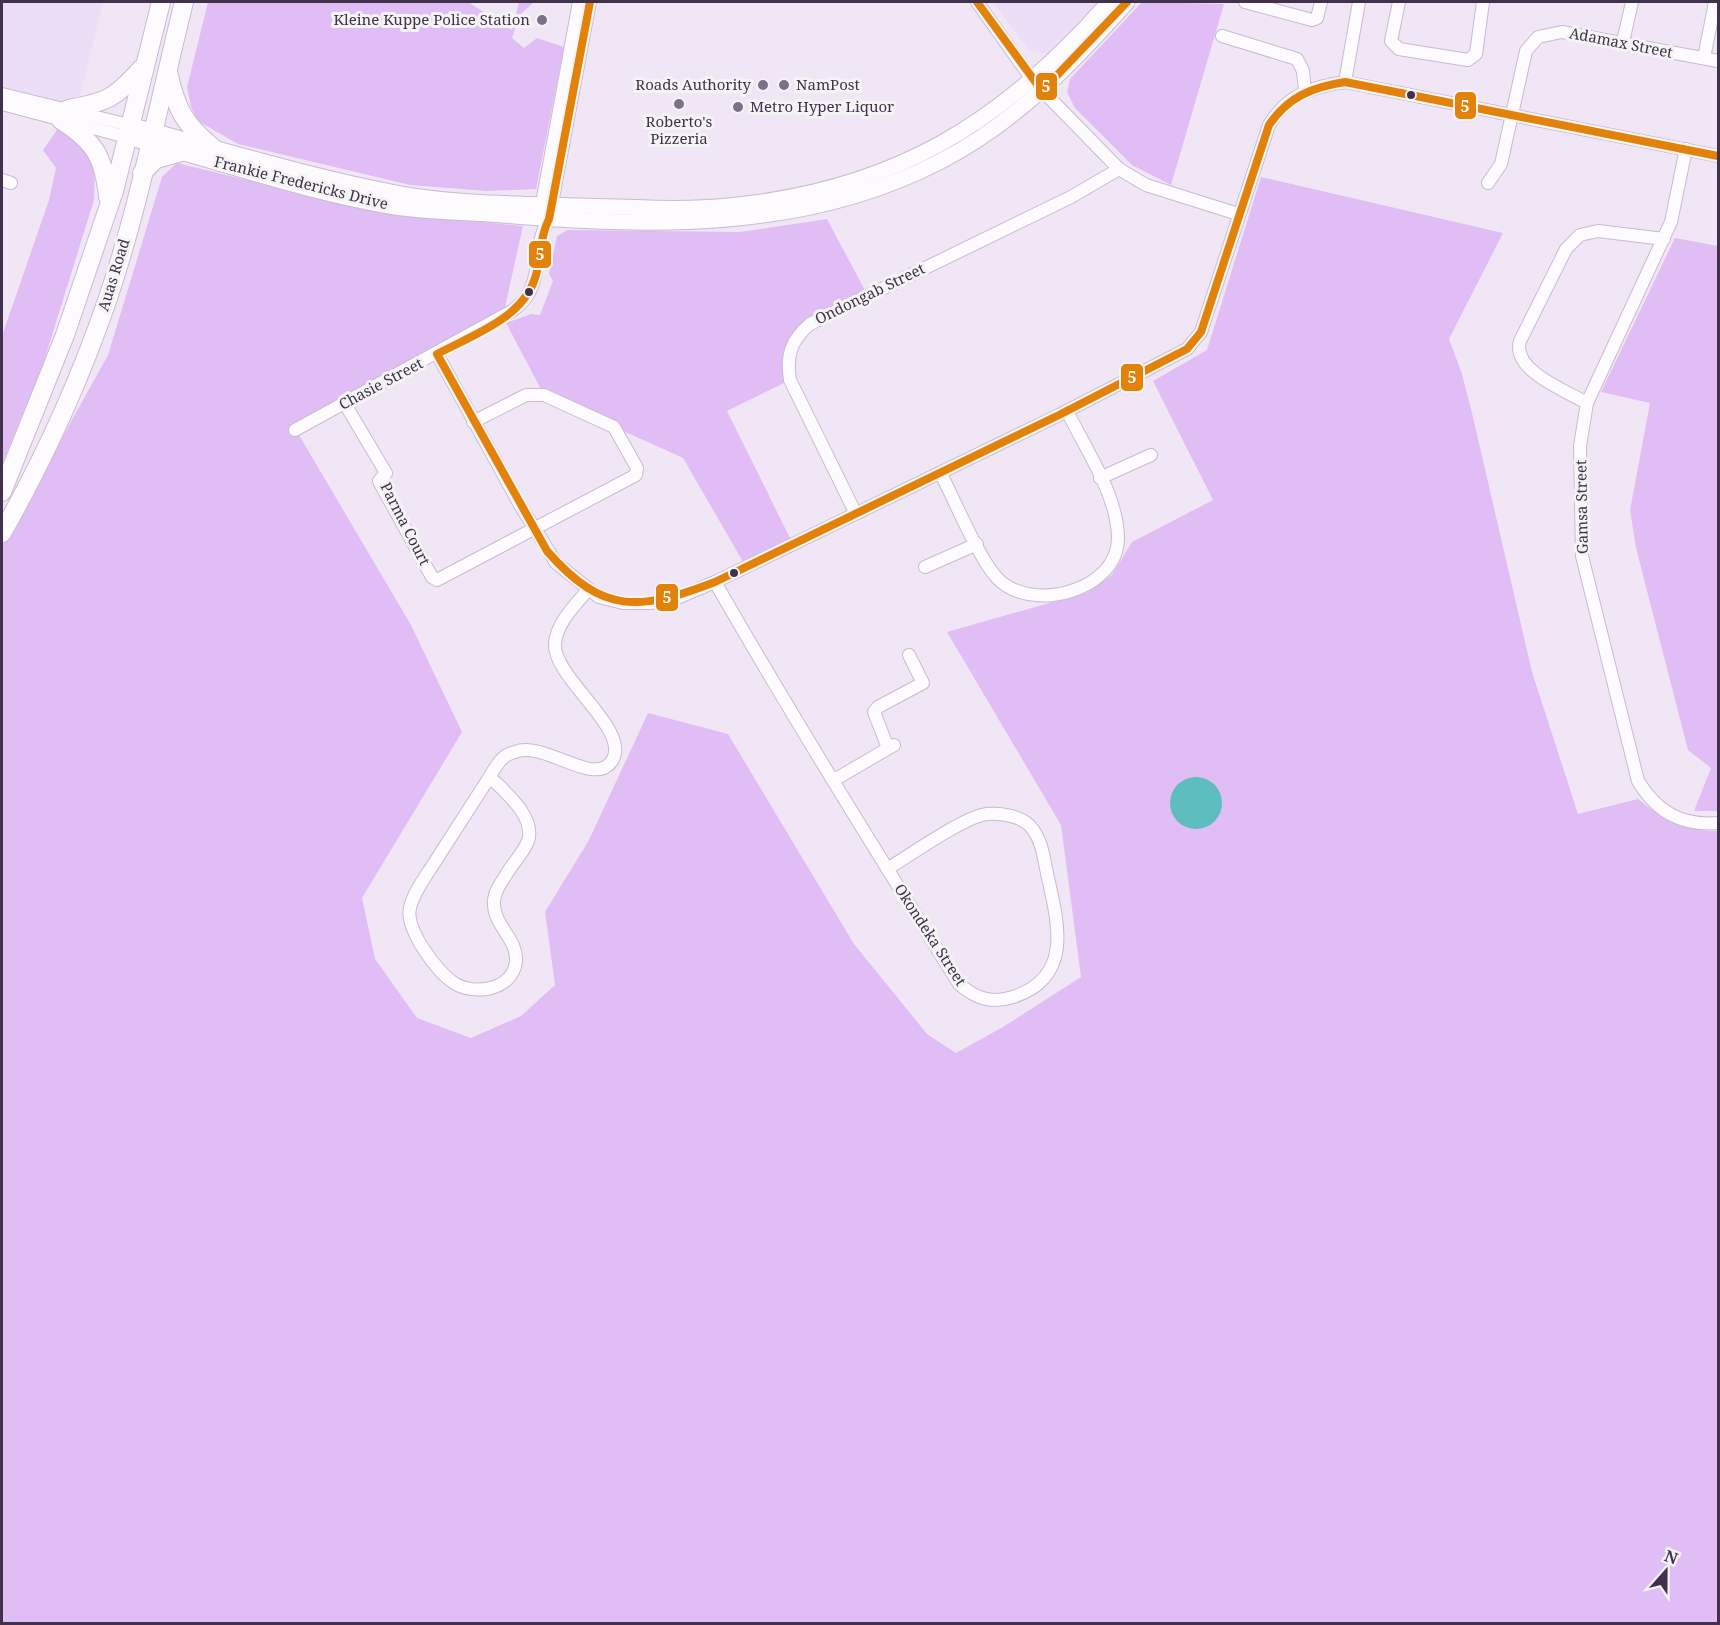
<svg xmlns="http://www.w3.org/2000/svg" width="1720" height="1625" viewBox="0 0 1720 1625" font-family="'Noto Serif',serif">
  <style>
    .built { fill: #eddef7 }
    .green { fill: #e0bef5 }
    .water { fill: #5ebdbe }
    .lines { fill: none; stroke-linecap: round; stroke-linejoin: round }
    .minor-casing { stroke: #c8bcd0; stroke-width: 14 }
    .major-casing { stroke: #c8bcd0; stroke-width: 17 }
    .highway-casing { stroke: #c8bcd0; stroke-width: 20 }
    .minor { stroke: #fdfbfe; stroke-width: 12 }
    .major { stroke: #fdfbfe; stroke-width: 15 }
    .highway { stroke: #fdfbfe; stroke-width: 18 }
    .bus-1-casing { stroke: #f4f4f4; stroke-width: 12 }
    .bus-1 { stroke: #e2820b; stroke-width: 8 }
    .poi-dot { fill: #7e7088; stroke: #f4f4f4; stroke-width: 2 }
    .bus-dot { fill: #41314c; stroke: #f4f4f4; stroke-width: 2 }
    .labels { text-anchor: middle; stroke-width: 6; stroke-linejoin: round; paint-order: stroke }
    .poi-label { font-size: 15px; fill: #41314c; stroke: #f4f4f4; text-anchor: end }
    .street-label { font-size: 15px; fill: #41314c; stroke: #f4f4f4 }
    .line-badge { stroke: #f4f4f4; stroke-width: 2 }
    .badge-label { font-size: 16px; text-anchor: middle; font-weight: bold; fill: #fff }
  </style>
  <rect width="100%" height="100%" fill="#f0e6f6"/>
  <g class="built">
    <path d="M2 2H103L81 92 68 109 2 94Z"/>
    <path d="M993 2H1102L1048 54 1029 50Z"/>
  </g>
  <g class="green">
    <path d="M208 2H468L512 30 519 2H534L520 15 512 38 524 48 537 38 564 47 536 189 487 191 410 185 238 144 198 121 191 107 187 87Z"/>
    <path d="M1142 2 1224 4 1171 185 1132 165 1075 108 1067 92 1070 79Z"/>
    <path d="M59 127 85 147 95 166 94 200 40 374 2 464V336L49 200 56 168 43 150Z"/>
    <path d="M177 163 373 211 523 226 503 316 296 430 411 625 462 732 362 898 375 959 417 1018 471 1038 521 1016 555 985 545 912 589 840 648 713 728 734 854 944 927 1034 956 1053 1003 1027 1081 977 1061 825 947 632 1088 592 1112 575 1132 542 1213 500 1153 381 1207 350 1261 177 1503 233 1449 339 1462 374 1472 413 1532 672 1578 814 1638 799C1666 821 1681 831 1718 831V1623L2 1624V546L108 355 162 177Z"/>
    <path d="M827 219 868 296 798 334 790 380 727 411 793 544 746 567 683 458 544 395 506 323 531 314 540 315 553 281 549 274 557 236 568 230 740 232Z"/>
    <path d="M1675 238 1718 246V811H1694L1711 768 1688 750 1636 548 1630 510 1650 403 1601 392Z"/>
  </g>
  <circle class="water" cx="1196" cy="803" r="26"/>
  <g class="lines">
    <defs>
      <g id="minor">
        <path d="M977 2 1033 81 1119 169 1146 185 1238 214"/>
        <path d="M1245 2 1312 20 1317 18 1321 2"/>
        <path d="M1399 2 1391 41 1399 49 1468 60 1476 54 1483 2"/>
        <path d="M1222 36 1297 59 1303 71 1305 90"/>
        <path d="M1623 42 1632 2"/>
        <path d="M1704 58 1715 2"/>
        <path d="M1345 82 1359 2"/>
        <path d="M2 94 129 125"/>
        <path d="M2 104 127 137"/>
        <path d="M1686 149 1671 222 1587 403 1580 446 1582 556 1638 781C1657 812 1681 826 1718 823"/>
        <path d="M2 180 11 183"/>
        <path d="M1488 183 1501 164 1526 51 1538 37 1562 32 1718 61"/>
        <path d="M540 214 579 2"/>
        <path d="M437 354 520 505 556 563 599 597 623 603H650L677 598 715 582 1059 415 1187 349 1201 332 1269 125C1287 95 1311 87 1345 82L1718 156"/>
        <path d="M1587 403C1566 391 1511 370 1520 341L1566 249 1580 235 1598 231 1664 239"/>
        <path d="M345 404 386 473 379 481 381 485 432 577 437 580 636 475 637 468 614 427 544 395H526L473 422"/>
        <path d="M295 430 512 311C548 286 529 251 549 219L590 2"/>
        <path d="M941 474C955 501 978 557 997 578 1031 614 1119 591 1118 537 1117 494 1086 450 1067 411"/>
        <path d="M1100 478 1151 455"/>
        <path d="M855 512 790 380C786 356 791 340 810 324L1071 197 1119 169"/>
        <path d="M925 567 977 544"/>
        <path d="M715 582C793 718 876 851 959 984 975 998 991 1004 1013 997 1072 978 1059 926 1048 878 1044 861 1043 840 1030 826 1021 816 1001 813 987 814 965 816 909 856 887 869"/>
        <path d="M888 748 874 712 878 707 923 683 909 655"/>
        <path d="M490 777C505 792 536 817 528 841 524 852 512 864 506 875 500 884 493 894 494 904 494 926 518 939 516 962 512 990 475 996 454 983 437 972 405 929 410 908 413 894 423 880 431 868 449 840 467 812 485 784 491 776 495 765 503 758 506 755 511 753 515 752 544 740 594 788 612 761 632 730 553 678 555 644 556 624 575 605 588 590"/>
        <path d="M834 780 894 745"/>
      </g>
      <g id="major">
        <path d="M129 125C218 148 306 176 396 193 454 204 521 204 581 206 630 207 680 211 729 206 893 190 1002 124 1109 2"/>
        <path d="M127 137C215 160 304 192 395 207 430 212 467 212 503 215 650 227 803 232 939 162 1014 124 1072 64 1127 2"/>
      </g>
      <g id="highway">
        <path d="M168 72C176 108 183 123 212 147"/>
        <path d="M68 109C108 102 115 98 142 68"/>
        <path d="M61 120C95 142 104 157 108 197"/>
        <path d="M142 173 156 159 181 152"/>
        <path d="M2 492 65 335 114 191 161 2"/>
        <path d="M2 533C43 461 80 379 107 301 140 204 159 101 184 2"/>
      </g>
    </defs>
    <use href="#minor" class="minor-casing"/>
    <use href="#major" class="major-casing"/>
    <use href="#highway" class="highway-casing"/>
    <use href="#minor" class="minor"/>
    <use href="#major" class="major"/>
    <use href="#highway" class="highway"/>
    <defs>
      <g id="bus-1">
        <path d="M590 2 549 219C539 238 542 258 535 278 523 318 471 336 437 354L547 551C603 615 639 611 715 582L1059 415 1187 349 1201 332 1269 125C1288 97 1312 87 1345 82L1718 156"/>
        <path d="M977 2 1042 91 1127 2"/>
      </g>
    </defs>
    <use href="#bus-1" class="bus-1-casing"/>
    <use href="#bus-1" class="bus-1"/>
  </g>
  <g class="poi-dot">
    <circle cx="542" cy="20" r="6"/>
    <circle cx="763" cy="85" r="6"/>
    <circle cx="784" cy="85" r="6"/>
    <circle cx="679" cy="104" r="6"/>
    <circle cx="738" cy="107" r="6"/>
  </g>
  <g class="bus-dot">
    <circle cx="1411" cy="95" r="5"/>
    <circle cx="529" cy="292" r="5"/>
    <circle cx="734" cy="573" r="5"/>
  </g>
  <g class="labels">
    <g class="poi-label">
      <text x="530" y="25">Kleine Kuppe Police Station</text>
      <text x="751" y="90">Roads Authority</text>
      <text x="796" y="90" text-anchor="start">NamPost</text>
      <text x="750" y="112" text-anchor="start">Metro Hyper Liquor</text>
      <text x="679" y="127" text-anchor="middle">Roberto's<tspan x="679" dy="17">Pizzeria</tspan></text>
    </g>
    <g class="street-label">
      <text transform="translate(1621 43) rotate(11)" y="5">Adamax Street</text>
      <text transform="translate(301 183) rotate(14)" y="5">Frankie Fredericks Drive</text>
      <text transform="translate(114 275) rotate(-73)" y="5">Auas Road</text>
      <text transform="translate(870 294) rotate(-26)" y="5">Ondongab Street</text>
      <text transform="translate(381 384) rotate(-28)" y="5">Chasie Street</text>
      <text transform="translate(1582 507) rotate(-91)" y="5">Gamsa Street</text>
      <text transform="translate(405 524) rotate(63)" y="5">Parma Court</text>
      <text transform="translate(930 935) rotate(57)" y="5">Okondeka Street</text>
    </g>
  </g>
  <g class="line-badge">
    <rect x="1035" y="72" width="23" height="29" rx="6" fill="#e2820b"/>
    <rect x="1454" y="91" width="23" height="29" rx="6" fill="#e2820b"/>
    <rect x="528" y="240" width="24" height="29" rx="6" fill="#e2820b"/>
    <rect x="1120" y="363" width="24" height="29" rx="6" fill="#e2820b"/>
    <rect x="655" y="583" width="24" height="29" rx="6" fill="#e2820b"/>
  </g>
  <g class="badge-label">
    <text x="1046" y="92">5</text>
    <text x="1465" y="112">5</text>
    <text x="540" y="260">5</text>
    <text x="1132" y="383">5</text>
    <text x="667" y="603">5</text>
  </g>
  <rect width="1720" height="1625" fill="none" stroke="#41314c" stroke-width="6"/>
  <g transform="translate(1666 1571) rotate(21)" stroke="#f4f4f4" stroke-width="4.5" paint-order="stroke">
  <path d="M0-4.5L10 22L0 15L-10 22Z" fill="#41314c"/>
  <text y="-9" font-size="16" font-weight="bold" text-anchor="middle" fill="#41314c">N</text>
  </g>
</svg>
